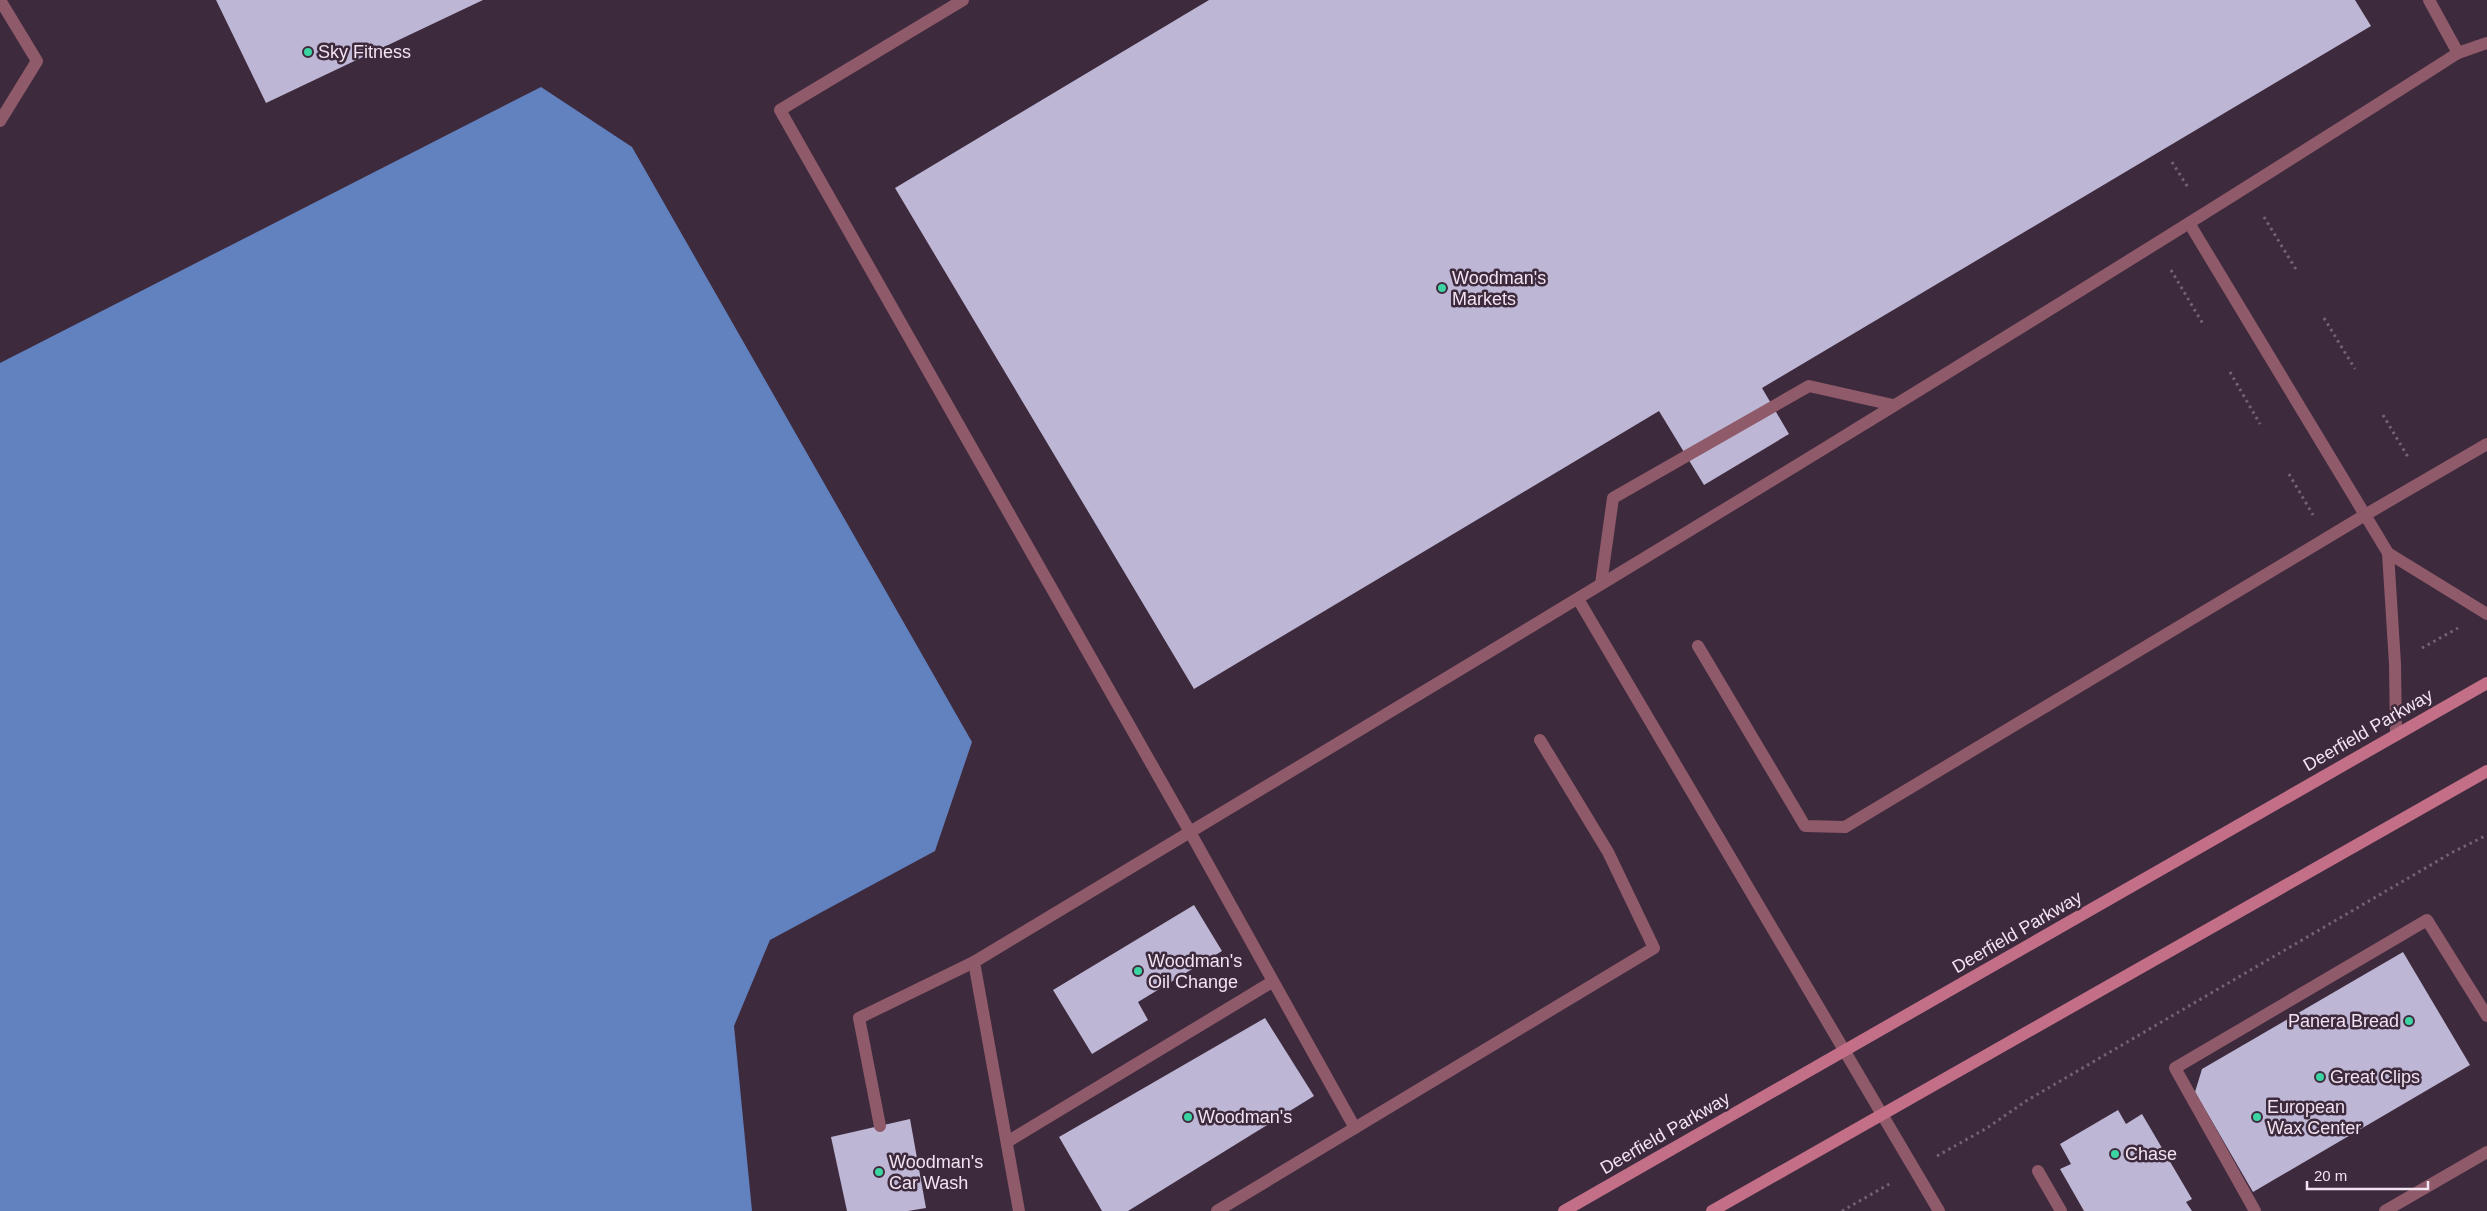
<svg xmlns="http://www.w3.org/2000/svg" width="2487" height="1211" viewBox="0 0 2487 1211" font-family="Arial,sans-serif">
  <style>
    .water { fill: #6281bf }
    .building { fill: #bdb6d5 }
    .lines { fill: none; stroke-linecap: round; stroke-linejoin: round }
    .path { stroke: #756374; stroke-width: 3; stroke-dasharray: 2.5 4; stroke-linecap: butt }
    .service { stroke: #8f5a69; stroke-width: 12 }
    .secondary { stroke: #c36f88; stroke-width: 12 }
    .poi-dot { fill: #3dd4a3; stroke: #3e2a3d; stroke-width: 2 }
    .labels { text-anchor: middle; stroke-width: 5; stroke-linejoin: round; paint-order: stroke }
    .poi-label { font-size: 18px; fill: #f1e3f0; stroke: #3e2a3d; text-anchor: start }
    .street-label { font-size: 18px; fill: #f1e3f0; stroke: #3e2a3d }
  </style>
  <rect width="100%" height="100%" fill="#3e2a3d"/>
  <path class="water" d="M541 87 632 147 972 742 935 851 770 940 734 1026 752 1211H0V363Z"/>
  <g class="building">
    <path d="M216 0H483L266 103Z"/>
    <path d="M1209 0H2355L2371 26 1762 388 1789 434 1704 485 1659 411 1194 689 895 188Z"/>
    <path d="M1194 905 1222 951 1138 1002 1148 1020 1092 1054 1053 990Z"/>
    <path d="M2403 952 2470 1065 2253 1192 2195 1092 2202 1069Z"/>
    <path d="M1265 1018 1314 1096 1128 1211H1102L1059 1137Z"/>
    <path d="M2118 1110 2126 1124 2142 1114 2192 1199 2186 1202 2192 1211H2084L2060 1169 2071 1164 2060 1144Z"/>
    <path d="M910 1119 926 1208 908 1211H847L831 1137Z"/>
  </g>
  <g class="lines">
    <g class="path">
      <path d="M2172 162 2189 189"/>
      <path d="M2264 217 2297 271"/>
      <path d="M2171 270 2203 324"/>
      <path d="M2324 318 2355 369"/>
      <path d="M2230 372 2260 424"/>
      <path d="M2383 415 2408 457"/>
      <path d="M2289 474 2313 515"/>
      <path d="M2422 648 2458 628"/>
      <path d="M1937 1156 1987 1128 2026 1101 2453 852 2487 835"/>
      <path d="M1842 1211 1891 1183"/>
    </g>
    <g class="service">
      <path d="M963 0 780 110 1190 832C1615 577 2040 320 2458 53L2429 0"/>
      <path d="M2458 53 2487 43"/>
      <path d="M0 121 37 61 0 0"/>
      <path d="M2189 223 2388 553 2395 664 2396 735"/>
      <path d="M2388 553 2487 614"/>
      <path d="M1601 584 1613 498 1809 386 1893 405"/>
      <path d="M1578 599 1939 1211"/>
      <path d="M1698 646 1805 826 1845 827 2365 515 2487 444"/>
      <path d="M880 1126 859 1018 974 962"/>
      <path d="M1007 1142 1272 982"/>
      <path d="M2038 1171 2061 1211"/>
      <path d="M1019 1211 974 962 1190 832 1355 1128"/>
      <path d="M1217 1211 1654 948 1608 852 1540 740"/>
      <path d="M2255 1211 2175 1068 2427 920 2487 1016"/>
      <path d="M2385 1211 2487 1152"/>
    </g>
    <g class="secondary">
      <path d="M1564 1211 2487 683"/>
      <path d="M1712 1211 2487 771"/>
    </g>
  </g>
  <g class="poi-dot">
    <circle cx="308" cy="52" r="5"/>
    <circle cx="1442" cy="288" r="5"/>
    <circle cx="1138" cy="971" r="5"/>
    <circle cx="2409" cy="1021" r="5"/>
    <circle cx="2320" cy="1077" r="5"/>
    <circle cx="1188" cy="1117" r="5"/>
    <circle cx="2257" cy="1117" r="5"/>
    <circle cx="2115" cy="1154" r="5"/>
    <circle cx="879" cy="1172" r="5"/>
  </g>
  <g class="labels">
    <g class="poi-label">
      <text x="318" y="58">Sky Fitness</text>
      <text x="1452" y="284">Woodman's<tspan x="1452" dy="21">Markets</tspan></text>
      <text x="1148" y="967">Woodman's<tspan x="1148" dy="21">Oil Change</tspan></text>
      <text x="2399" y="1027" text-anchor="end">Panera Bread</text>
      <text x="2330" y="1083">Great Clips</text>
      <text x="2267" y="1113">European<tspan x="2267" dy="21">Wax Center</tspan></text>
      <text x="1198" y="1123">Woodman's</text>
      <text x="2125" y="1160">Chase</text>
      <text x="889" y="1168">Woodman's<tspan x="889" dy="21">Car Wash</tspan></text>
    </g>
    <g class="street-label">
      <text transform="translate(2368 730) rotate(-30)" y="6">Deerfield Parkway</text>
      <text transform="translate(2017 932) rotate(-30)" y="6">Deerfield Parkway</text>
      <text transform="translate(1665 1133) rotate(-30)" y="6">Deerfield Parkway</text>
    </g>
  </g>
  <path d="M2307 1181v8h121v-8" fill="none" stroke="#f1e3f0" stroke-width="2.5"/>
  <text x="2314" y="1181" font-size="15" fill="#f1e3f0" stroke="#3e2a3d" stroke-width="4" paint-order="stroke">20 m</text>
</svg>
